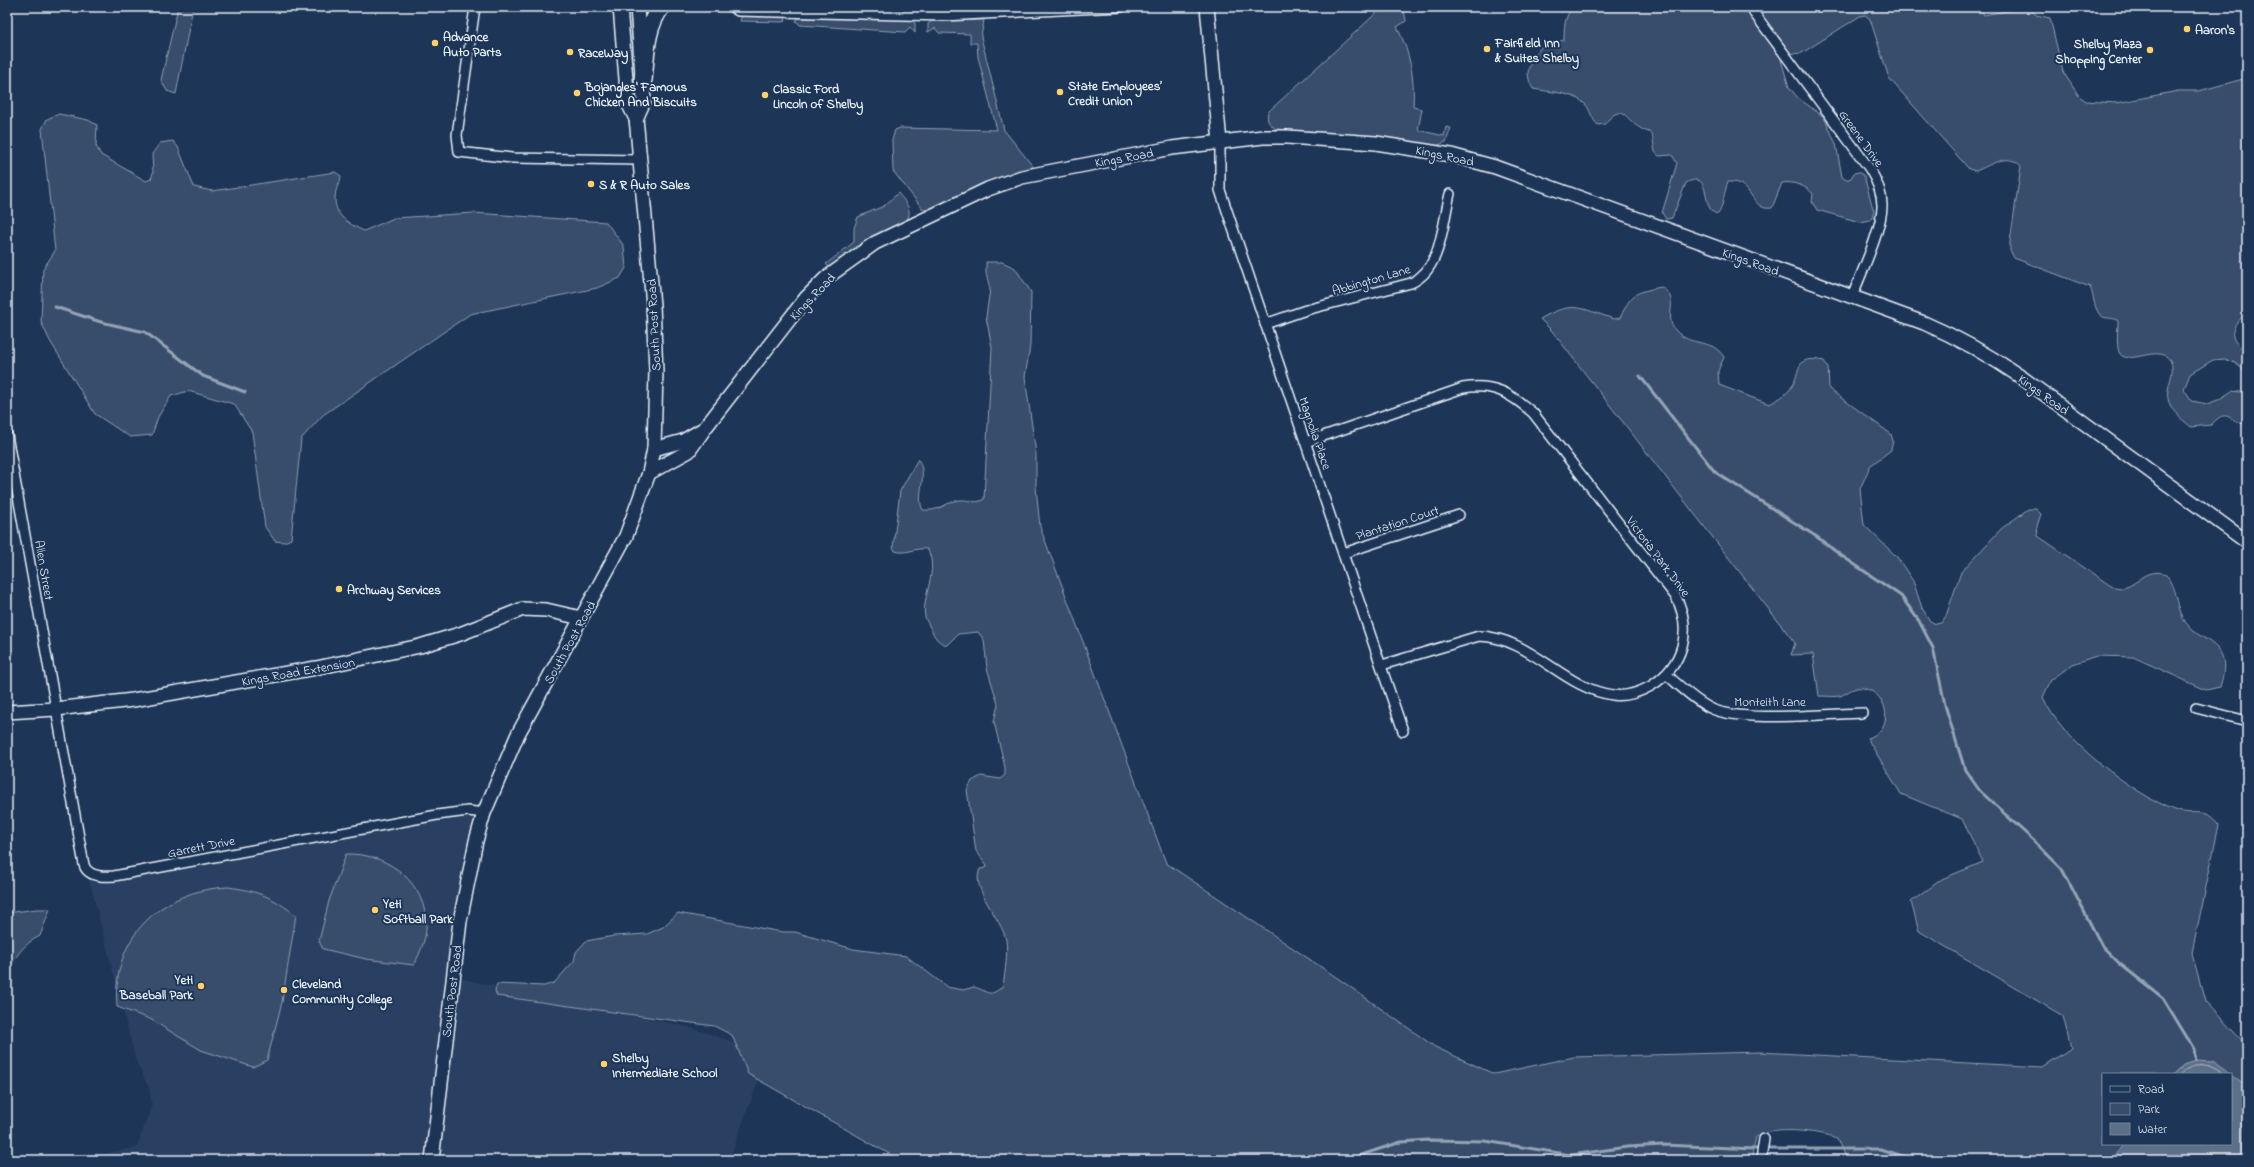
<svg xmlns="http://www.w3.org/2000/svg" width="2254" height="1167" viewBox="0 0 2254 1167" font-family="'Indie Flower',sans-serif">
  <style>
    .built { fill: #2a4162 }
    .green { fill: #374d6c; stroke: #909fb2; fill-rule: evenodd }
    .water { fill: #5d7089; stroke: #95a4b5 }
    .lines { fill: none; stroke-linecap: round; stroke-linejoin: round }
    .shore { stroke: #b0bdcc; stroke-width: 1 }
    .stream { stroke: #95a4b5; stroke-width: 3 }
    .street-casing { stroke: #e8f1f8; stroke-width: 12 }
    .secondary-casing { stroke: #e8f1f8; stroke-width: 16 }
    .highway-casing { stroke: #e8f1f8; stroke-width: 20 }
    .street { stroke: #1d3557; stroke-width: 9 }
    .secondary { stroke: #1d3557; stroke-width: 13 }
    .highway { stroke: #1d3557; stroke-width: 17 }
    .poi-dot { fill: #ffd166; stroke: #1d3557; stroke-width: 1.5 }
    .labels { text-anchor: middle; stroke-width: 4; stroke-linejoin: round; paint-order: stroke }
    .poi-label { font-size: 13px; font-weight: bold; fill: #e8f1f8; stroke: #1d3557; text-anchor: start }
    .street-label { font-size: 13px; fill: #e8f1f8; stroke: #1d3557 }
  </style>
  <rect width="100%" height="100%" fill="#1d3557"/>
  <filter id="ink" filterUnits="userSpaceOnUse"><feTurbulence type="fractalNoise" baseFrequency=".025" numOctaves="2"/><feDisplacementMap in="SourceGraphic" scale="8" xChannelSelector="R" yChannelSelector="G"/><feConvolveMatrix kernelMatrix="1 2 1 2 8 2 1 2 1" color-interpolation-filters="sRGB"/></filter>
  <g filter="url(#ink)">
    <path class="built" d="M484 813 453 977 692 1028 768 1054 729 1160H78L137 1147 152 1104 149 1088 136 1061 87 871 96 875 437 815Z"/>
    <g class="green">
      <path d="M178 7H193L176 94 167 91 161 80Z"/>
      <path d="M1383 7H1415L1404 10 1406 21 1397 27C1410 52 1415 78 1413 107L1422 109 1418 130 1444 136 1446 127 1451 128 1446 142 1436 146 1277 129C1269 125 1266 121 1268 112Z"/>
      <path d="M1575 7H1662L1666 9 1692 7H1980L1984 15 2029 7 2036 15 2050 18 2063 72 2079 96 2086 101 2117 103 2178 91H2199L2247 78V312C2231 328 2225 337 2247 352V373L2235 363 2225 359 2213 360 2190 374 2184 389 2192 401 2207 404 2218 400 2232 391 2247 393V424C2229 424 2229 405 2211 425L2191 427C2182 419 2171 412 2168 399 2165 387 2177 372 2170 360 2158 343 2126 368 2119 352 2116 343 2118 330 2118 321 2113 317 2108 319 2103 317 2094 313 2094 295 2090 287L2014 258 2010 250V242L2021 166C2008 152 1991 165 1976 171L1969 169 1889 78 1870 19 1865 15 1860 16 1802 53 1788 54 1781 60 1789 87 1798 98 1824 117 1836 144 1842 177 1846 180 1851 178 1854 173 1859 172 1864 176 1874 212 1871 220 1860 222 1817 210 1812 202 1813 194C1807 186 1792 181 1782 183L1772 208C1750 212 1754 180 1728 182 1724 191 1723 209 1718 214 1699 212 1714 168 1686 183L1672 218 1666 219 1662 213 1677 163 1672 155 1659 156 1655 152 1652 134C1648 131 1644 131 1640 128 1626 121 1623 100 1605 124L1598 125C1591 119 1591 110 1585 104 1574 92 1548 92 1533 89 1523 71 1530 62 1541 47L1564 40C1564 29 1564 13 1575 7Z"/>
      <path d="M742 15 784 17 786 20 784 22 740 21Z"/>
      <path d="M798 18 911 20 915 23V33L910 27 905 32 800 25 796 21Z"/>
      <path d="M984 20 981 37 1004 130 1035 169 928 211 922 208 893 171 892 140 895 130 900 128 997 130 978 57 977 43H970V34L939 33 935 28 928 32V24L932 21Z"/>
      <path d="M59 114 88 120 97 125 96 146 101 155 146 181 151 179 153 173 152 154 160 143 173 141 178 147 194 187 212 191 335 172 341 176C341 182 337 185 336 191 331 213 346 223 364 231L394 218 474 213 606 222 624 246 626 268 620 278 597 288 470 314 323 415 301 439 291 539 284 542 275 541 265 527 252 432 234 404 188 391 171 396 158 417 152 435 130 437 95 414 50 341 41 322 43 269 55 251 42 129 47 119Z"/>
      <path d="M898 193C905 201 914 211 906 221L829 267 826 264 854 242V228L858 217 884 206Z"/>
      <path d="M986 262H1002L1015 268 1031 292 1030 346 1025 377 1036 454V487L1040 527 1166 863 1339 979 1435 1047 1494 1074 1574 1057 1759 1052 2043 1067 2071 1048 2063 1016 1919 931 1911 902 1942 879 1983 862 1962 819 1901 794 1867 738C1894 732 1891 694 1863 688 1854 686 1848 693 1840 696 1834 697 1825 696 1819 696L1813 654 1791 655 1795 643 1552 331 1540 319C1573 300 1580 308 1614 319L1620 318C1632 293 1633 293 1661 287 1682 299 1662 317 1676 331 1692 348 1711 337 1724 357L1718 371 1719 385 1769 404C1776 401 1786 395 1791 388 1802 371 1793 354 1824 361L1828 367 1829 389 1891 434 1893 441 1891 450 1870 466 1860 489 1864 525 1897 557 1913 581 1922 608 1930 621 1936 624 1941 623 1946 616 1961 572 2001 529 2028 509H2036L2041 514 2037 526 2038 536 2111 586C2114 587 2119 588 2123 588 2137 585 2146 569 2162 573 2174 576 2177 601 2180 611 2192 648 2237 633 2220 687L2206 690 2133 657 2096 656 2073 664 2051 680 2043 697C2060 739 2133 794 2175 810 2193 817 2204 805 2219 825L2192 953 2205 1001 2247 1046V1160H1846L1837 1138C1816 1131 1775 1126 1756 1137L1751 1160H900L748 1074 732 1035 714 1026 497 996 495 991 497 984 544 986 554 983 574 961 576 952 586 941 614 936 647 934 663 927 678 913 782 932H795L853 949 906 956 947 987 963 990 974 987C989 991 988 999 1003 986 1005 972 1008 953 1006 940 1002 919 970 889 980 869L986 868 987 865 976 851 967 790 972 781 981 776 1000 779 1005 775V767L994 722 998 704 987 668 984 640 978 632 958 634 947 645C939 643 935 638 932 631 930 627 926 621 925 617 921 597 940 569 927 549 916 547 906 555 895 551L893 547 900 491 918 459C929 477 915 495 923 510 940 512 945 502 960 500 969 499 976 505 984 499L992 347 986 317 990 289 986 273ZM2103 1074H2231V1144H2103Z"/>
      <path d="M346 854C384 853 421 877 426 918 428 935 421 951 414 965L366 959 323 949 319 941 329 901Z"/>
      <path d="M228 887C259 891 272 897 296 915L282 1002 267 1060 253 1067 201 1050 150 1019 117 1007C111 937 161 890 228 887Z"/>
      <path d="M36 909H50L40 936C23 944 15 957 7 973V913Z"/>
    </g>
    <g class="water">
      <path d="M2196 1060 2213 1061 2231 1074H2174L2184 1064Z"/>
      <path d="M2231 1074 2247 1086V1160H2111L2126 1144H2231Z"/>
    </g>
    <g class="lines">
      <path class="shore" d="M2180 1074C2194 1060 2210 1063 2224 1074"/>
      <g class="stream">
        <path d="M55 307 101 322 145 332 203 376 245 392"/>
        <path d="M1640 376 1715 472 1817 537 1839 554 1901 596 1919 621 1933 648 1945 705 1965 770 1980 791 2034 841 2062 869 2102 946 2120 964 2163 998 2194 1049 2196 1060"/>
        <path d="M1346 1160 1401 1142 1429 1140 1485 1141 1571 1155 1627 1147 1663 1145 1755 1149H1881L1915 1160"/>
      </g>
      <defs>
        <g id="street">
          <path d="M475 7 457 135 459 152 512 158 640 160"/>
          <path d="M732 7 738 11 944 16 1121 7"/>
          <path d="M1754 13 1869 168C1876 179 1882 192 1882 205 1883 227 1860 276 1852 297"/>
          <path d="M1220 142V190L1403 731"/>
          <path d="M1265 324 1306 310 1411 283C1442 269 1442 225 1450 194"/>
          <path d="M7 435 84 865C88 877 103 877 114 876L437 815 468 811 484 813"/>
          <path d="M1306 442 1463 388C1494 383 1510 393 1533 413L1676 597C1693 631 1683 666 1651 686 1640 692 1626 697 1613 695 1563 689 1531 637 1479 636L1382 665"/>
          <path d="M1344 553 1459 515"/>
          <path d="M1667 675C1680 686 1694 700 1710 708 1739 723 1826 714 1862 713"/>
          <path d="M2196 708 2247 721"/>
          <path d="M1761 1160 1764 1139"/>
        </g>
        <g id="secondary">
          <path d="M1207 7 1220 142"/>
          <path d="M636 119 644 101 637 7"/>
          <path d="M654 449 683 441 705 428 806 298 826 278 875 243 988 189 1022 177 1172 148 1263 137H1287L1376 143 1451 155 1495 167 1924 323C1959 338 1989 355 2021 377L2247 542"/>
          <path d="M649 473 689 451 703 431"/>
          <path d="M7 712 56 709 133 700 316 668 420 646 460 634 523 609 546 610 581 618"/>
          <path d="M432 1160 460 921 476 841 484 813 518 734 626 536 649 473 654 449 656 371 653 305 637 128 636 119 628 103 620 7"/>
        </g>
        <path id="highway" d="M643 80C646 54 645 28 661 7"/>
      </defs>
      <use href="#street" class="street-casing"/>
      <use href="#secondary" class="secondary-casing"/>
      <use href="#highway" class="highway-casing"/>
      <use href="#street" class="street"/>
      <use href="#secondary" class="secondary"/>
      <use href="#highway" class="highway"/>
    </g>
  </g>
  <g class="poi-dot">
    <circle cx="2187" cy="29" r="4"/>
    <circle cx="435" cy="43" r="4"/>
    <circle cx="1487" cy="49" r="4"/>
    <circle cx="2150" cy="50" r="4"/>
    <circle cx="570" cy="52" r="4"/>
    <circle cx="1060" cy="92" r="4"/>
    <circle cx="577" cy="93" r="4"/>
    <circle cx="765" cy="95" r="4"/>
    <circle cx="591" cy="184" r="4"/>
    <circle cx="339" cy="589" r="4"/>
    <circle cx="375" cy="910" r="4"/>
    <circle cx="201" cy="986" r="4"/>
    <circle cx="284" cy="990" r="4"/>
    <circle cx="604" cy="1064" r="4"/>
  </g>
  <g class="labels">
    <g class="poi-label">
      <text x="2195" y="34">Aaron's</text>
      <text x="443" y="41">Advance<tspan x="443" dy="15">Auto Parts</tspan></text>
      <text x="1495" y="47">Fairfield Inn<tspan x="1495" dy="15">&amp; Suites Shelby</tspan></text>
      <text x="2142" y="48" text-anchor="end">Shelby Plaza<tspan x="2142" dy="15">Shopping Center</tspan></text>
      <text x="578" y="57">RaceWay</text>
      <text x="1068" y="90">State Employees’<tspan x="1068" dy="15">Credit Union</tspan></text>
      <text x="585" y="91">Bojangles' Famous<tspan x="585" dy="15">Chicken And Biscuits</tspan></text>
      <text x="773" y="93">Classic Ford<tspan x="773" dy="15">Lincoln of Shelby</tspan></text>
      <text x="599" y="189">S &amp; R Auto Sales</text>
      <text x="347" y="594">Archway Services</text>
      <text x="383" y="908">Yeti<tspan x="383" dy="15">Softball Park</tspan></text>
      <text x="193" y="984" text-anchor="end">Yeti<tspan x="193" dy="15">Baseball Park</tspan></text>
      <text x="292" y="988">Cleveland<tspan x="292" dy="15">Community College</tspan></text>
      <text x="612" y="1062">Shelby<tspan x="612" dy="15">Intermediate School</tspan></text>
    </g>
    <g class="street-label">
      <text transform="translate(1862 138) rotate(54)" y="5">Greene Drive</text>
      <text transform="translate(1445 155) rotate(12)" y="5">Kings Road</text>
      <text transform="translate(1124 157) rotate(-10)" y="5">Kings Road</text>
      <text transform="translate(1751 261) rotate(20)" y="5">Kings Road</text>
      <text transform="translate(1371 279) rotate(-16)" y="5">Abbington Lane</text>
      <text transform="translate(812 296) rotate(-46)" y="5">Kings Road</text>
      <text transform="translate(653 325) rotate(-93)" y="5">South Post Road</text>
      <text transform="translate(2044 394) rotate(36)" y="5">Kings Road</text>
      <text transform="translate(1316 433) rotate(71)" y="5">Magnolia Place</text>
      <text transform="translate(1397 522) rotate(-18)" y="5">Plantation Court</text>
      <text transform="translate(1659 556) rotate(53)" y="5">Victoria Park Drive</text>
      <text transform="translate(45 570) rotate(80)" y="5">Allen Street</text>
      <text transform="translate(569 642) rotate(-61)" y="5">South Post Road</text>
      <text transform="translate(298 671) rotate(-10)" y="5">Kings Road Extension</text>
      <text x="1770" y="706">Monteith Lane</text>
      <text transform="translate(201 846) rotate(-11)" y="5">Garrett Drive</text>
      <text transform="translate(451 991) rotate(-83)" y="5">South Post Road</text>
    </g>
  </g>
  <rect width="2254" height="1167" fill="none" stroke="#1d3557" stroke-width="24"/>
  <rect x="12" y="12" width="2230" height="1143" fill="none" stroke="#e8f1f8" stroke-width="1.5" filter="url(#ink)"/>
  <rect x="2102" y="1073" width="130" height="72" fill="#1d3557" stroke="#6e8097"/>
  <rect x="2110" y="1086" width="20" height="6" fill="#1d3557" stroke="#6e8097"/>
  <text x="2138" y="1093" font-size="12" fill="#e8f1f8">Road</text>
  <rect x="2110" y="1103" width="20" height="12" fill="#374d6c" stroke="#6e8097"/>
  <text x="2138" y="1113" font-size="12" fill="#e8f1f8">Park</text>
  <rect x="2110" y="1123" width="20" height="12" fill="#5d7089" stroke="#6e8097"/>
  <text x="2138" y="1133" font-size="12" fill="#e8f1f8">Water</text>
</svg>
